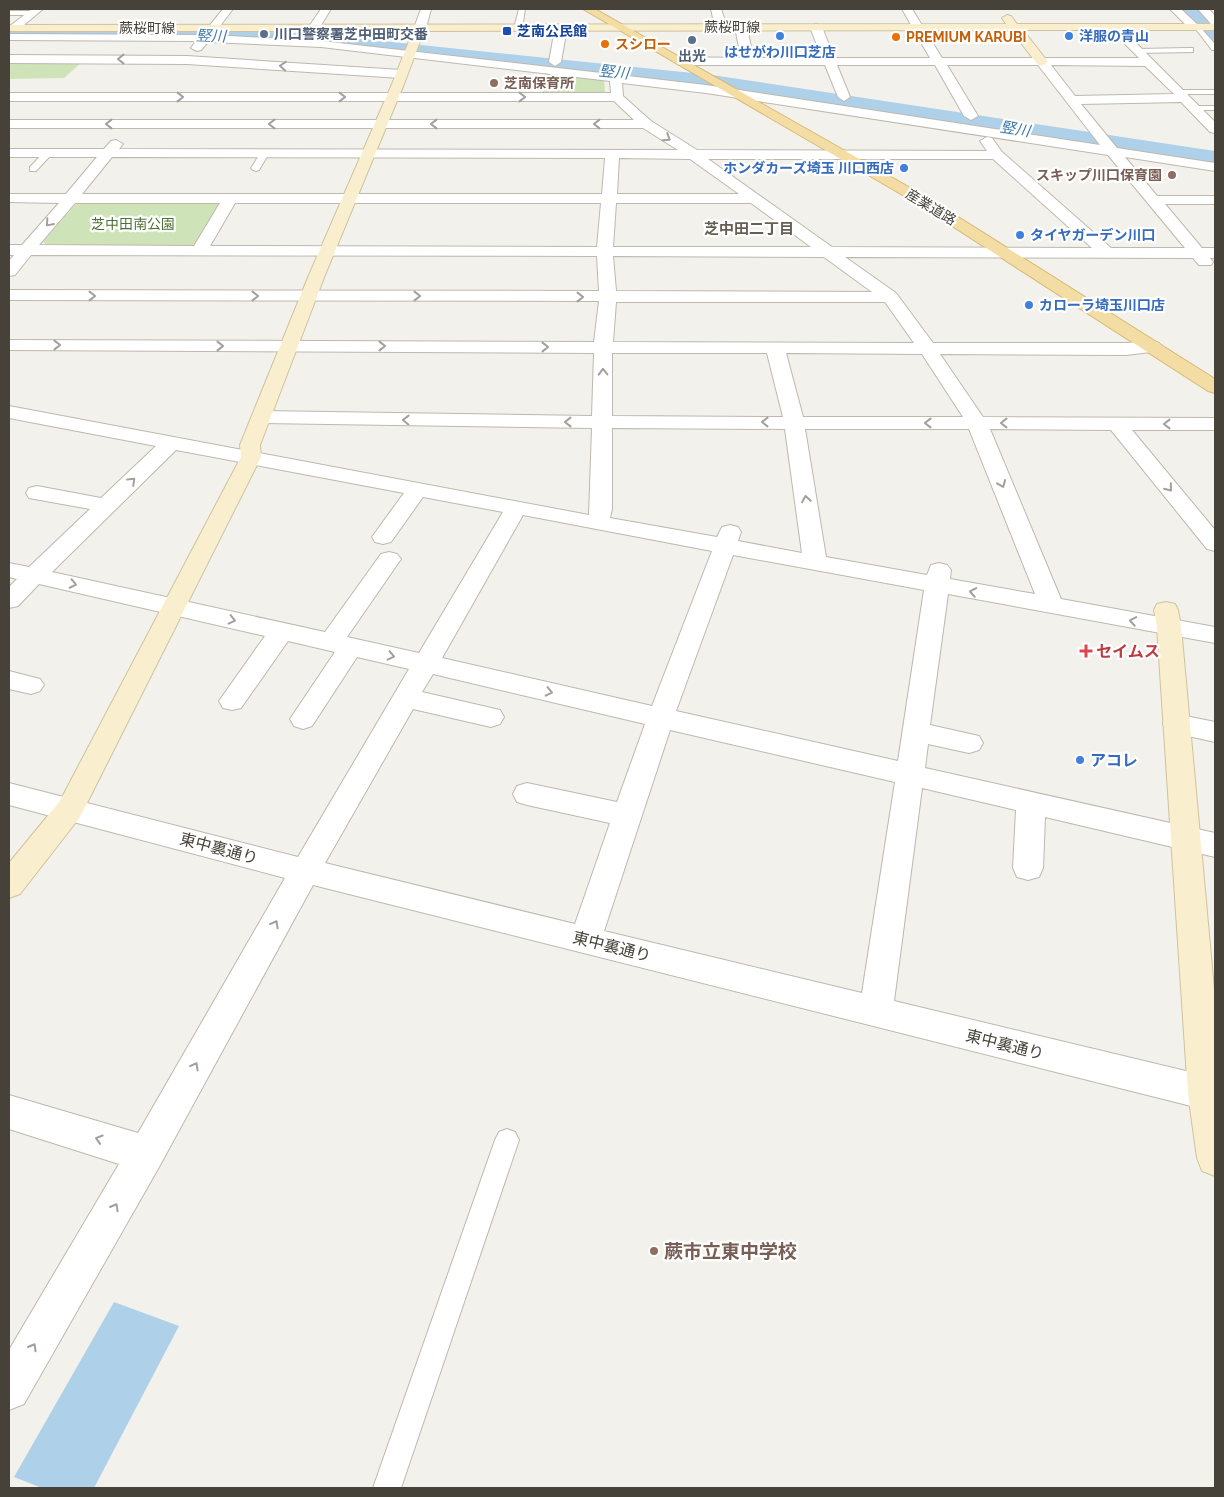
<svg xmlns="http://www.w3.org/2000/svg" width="1224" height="1497" viewBox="0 0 1224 1497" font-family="Raleway,'Noto Sans JP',sans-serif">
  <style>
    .green { fill: #cfe3b8 }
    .water { fill: #aed1e9 }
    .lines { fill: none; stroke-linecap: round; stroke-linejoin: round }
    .river { fill: #aed1e9; fill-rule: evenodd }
    .lane-casing { stroke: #beb8ae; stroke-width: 2 }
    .street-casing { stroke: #beb8ae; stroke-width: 2 }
    .secondary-casing { stroke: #cec29f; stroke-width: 2 }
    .primary-casing { stroke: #d7ba75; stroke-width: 2 }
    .lane { fill: #fff; fill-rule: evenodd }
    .street { fill: #fff; fill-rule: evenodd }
    .secondary { fill: #f9efcf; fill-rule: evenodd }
    .primary { fill: #f3dda4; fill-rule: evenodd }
    .oneway { stroke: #a3a09c }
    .transit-dot { fill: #1a4fb4; stroke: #fff; stroke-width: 2 }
    .service-dot { fill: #5c6f8a; stroke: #fff; stroke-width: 2 }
    .shop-dot { fill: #3f7fe0; stroke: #fff; stroke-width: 2 }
    .food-dot { fill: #e8710a; stroke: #fff; stroke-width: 2 }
    .education-dot { fill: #8d6e63; stroke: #fff; stroke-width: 2 }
    .health-dot { fill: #e0444e; stroke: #fff; stroke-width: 2 }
    .labels { text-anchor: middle; stroke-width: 4.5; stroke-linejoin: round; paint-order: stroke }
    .far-street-label { font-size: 14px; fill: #474239; stroke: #fff }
    .far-transit-label { font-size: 14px; font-weight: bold; fill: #164399; stroke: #fff; text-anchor: start }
    .far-service-label { font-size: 14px; font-weight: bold; fill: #4e5e75; stroke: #fff; text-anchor: start }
    .far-shop-label { font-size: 14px; font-weight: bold; fill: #366cbe; stroke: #fff; text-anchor: start }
    .far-food-label { font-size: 14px; font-weight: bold; fill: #c56008; stroke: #fff; text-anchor: start }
    .far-education-label { font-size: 14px; font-weight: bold; fill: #785e54; stroke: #fff; text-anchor: start }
    .far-park-label { font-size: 14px; fill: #4b7233; stroke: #fff }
    .far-water-label { font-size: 15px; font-style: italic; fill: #3e7aa7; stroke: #fff }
    .far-neighbourhood-label { font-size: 15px; font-weight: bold; fill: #685f52; stroke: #fff }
    .health-label { font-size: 16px; font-weight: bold; fill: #be3a42; stroke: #fff; text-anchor: start }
    .shop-label { font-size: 16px; font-weight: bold; fill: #366cbe; stroke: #fff; text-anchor: start }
    .street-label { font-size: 16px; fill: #474239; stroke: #fff }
    .near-education-label { font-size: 19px; font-weight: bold; fill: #785e54; stroke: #fff; text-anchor: start }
  </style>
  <rect width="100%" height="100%" fill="#f3f1eb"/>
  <g class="green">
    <path d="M9 61H79L82 62 64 78 9 79Z"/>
    <path d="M545 72 604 80 605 93 541 95Z"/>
    <path d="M86 201 223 202 198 244 190 247 48 246 43 242 76 204Z"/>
  </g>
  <path class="water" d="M114 1302 179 1326 94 1488H42L14 1477Z"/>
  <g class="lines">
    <g class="river">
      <path d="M1180 9H1201L1215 23V41L1207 40Z"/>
      <path d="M9 27H141L315 34 712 75 1215 151V167L712 89 315 46 141 39H9Z"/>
    </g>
    <defs>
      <g id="lane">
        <path d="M519 9H525L522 28 518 30 514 28Z"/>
        <path d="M9 11H32L35 13 32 15H9Z"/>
        <path d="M1195 26H1199L1215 44V50H1212L1195 28Z"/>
        <path d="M1190 48H1193V52L1137 53 1133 51 1137 49Z"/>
        <rect x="1175" y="90" width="40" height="4"/>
        <path d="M1191 106H1215V110H1194L1190 108Z"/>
        <path d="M48 150 52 153 51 155 36 171H30V167L45 151Z"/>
        <path d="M265 150 269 153 259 170 256 171 253 170 251 168 262 151Z"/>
        <path d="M507 1129 515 1132 519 1140 401 1488H373L495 1140 499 1132Z"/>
      </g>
      <g id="street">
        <path d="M32 9H43L18 30H10V26Z"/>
        <path d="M223 9H233L213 35 321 41 706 85 1100 145 1038 65H947L978 116 971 120 964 116 935 65H837L850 97 844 101 838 97 825 65H679L673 61 679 57 741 58 735 27 741 24 747 27 753 58H822L810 27 816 24 822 27 834 58H930L902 9H912L942 58H1139L1108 27 1114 24 1118 25 1215 122V133L1210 132 1181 102 1081 104 1117 148 1215 163V171L1125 157 1157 196H1215V204H1165L1202 248H1215V258H1210L1213 262 1211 265H1199L1193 258 845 257 896 293 933 343H1126L1153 341 1159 343 1162 347 1159 351 1126 355 940 354 983 417 1215 418V430H1132L1215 530V551L1207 549 1111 430 990 429 1061 599 1215 627V643L948 594 930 725 979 736 983 743 979 750 969 753 928 744 925 768 1215 833V857L1045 817 1043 868 1039 877 1028 880 1017 877 1013 868 1016 810 922 788 894 1001 1215 1078V1112L313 885 159 1167 24 1404 9 1410V1350L119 1164 9 1129V1095L138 1133 285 878 9 805V783L298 857 409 669 357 657 312 726 303 729 294 726 290 719 335 652 288 641 241 708 232 710 223 708 219 701 265 636 39 584 18 606 9 608V587L17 579 9 577V563L29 567 90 509 29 498 26 493 29 488 37 486 101 498 156 446 9 418V406L589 515 592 428 262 423 255 421 252 417 255 413 262 411 592 416 594 353 9 350V340L594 342 599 301 9 300V290L599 291 597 256 31 255 15 275 9 276V261L14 255H9V245H22L59 203 9 202V194H66L97 157H9V149H104L111 141 116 140 123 144 119 149 678 150 643 128H9V120H634L614 101H9V93H611L610 81 321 47 208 42 201 50 197 51 191 48 196 41 9 40V34L202 35ZM1051 65 1145 66 1174 94 1075 96ZM622 83 706 93 1108 155 1185 248H1111L1002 152 992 138 987 137 980 141 987 151 697 150 651 121 623 96ZM112 157 605 158 602 194H82ZM619 158 690 159 739 194H617ZM708 159H993L1092 248 832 247ZM75 203H220L194 246 39 245ZM235 203H601L597 247 210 246ZM616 203H751L811 247H613ZM613 256 824 257 872 292 616 291ZM616 302H885L914 343 613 342ZM612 353H767L783 417 612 416ZM786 353 922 354 963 417H803ZM612 428 785 429 802 553 738 541 741 532 738 527 730 525 722 527 717 537 610 518 612 509ZM805 429H969L1035 594 950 579 951 570 947 565 939 563 931 565 927 575 826 557ZM176 450 404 493 372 537 375 542 383 544 391 542 423 497 503 512 419 653 347 637 401 559 397 554 389 552 381 554 325 632 52 572ZM523 515 712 551 652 706 442 658ZM733 555 924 590 898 761 676 711ZM433 674 645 724 617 802 527 783 517 786 513 794 517 802 527 805 610 823 575 924 325 863 413 709 491 727 500 724 504 717 500 710 422 692ZM670 730 895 782 862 993 604 931Z"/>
        <path d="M321 9H331L318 30H310L308 28Z"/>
        <path d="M421 9H431L426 28 420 31 414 28Z"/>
        <path d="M711 9H721L727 27 725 29 721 30 715 27Z"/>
        <path d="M1170 9H1181L1200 27 1194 30 1190 29Z"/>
        <path d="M1198 9H1209L1215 16V25L1211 24Z"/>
        <path d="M561 25 567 28 561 62 555 66 549 62 555 28Z"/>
        <path d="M9 55 187 56 401 70 407 74 401 78 187 64 9 63Z"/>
        <path d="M9 671 40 679 44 685 40 691 31 694 9 689Z"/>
        <path d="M1176 714 1215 722V742L1166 731 1163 724 1166 717Z"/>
      </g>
      <g id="secondary">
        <path d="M1007 15 1011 16 1017 24H1215V30H1023L1048 62 1042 66 1038 65 1011 30 424 31 404 84 325 275 260 445 261 457 80 817 20 894 9 898V863L60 801 241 457 240 445 309 275 392 84 413 31H9V25L1006 24 1002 18Z"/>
        <path d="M1166 602 1175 604 1178 610 1181 627 1215 1000V1176L1202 1171 1197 1158 1188 1093 1157 627 1154 610 1157 604Z"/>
      </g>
      <path id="primary" d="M583 9H595L928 198 1215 379V393L1208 391 918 204Z"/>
    </defs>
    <use href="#lane" class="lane-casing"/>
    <use href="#street" class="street-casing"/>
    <use href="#secondary" class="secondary-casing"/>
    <use href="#primary" class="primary-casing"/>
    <use href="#lane" class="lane"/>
    <use href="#street" class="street"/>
    <use href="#secondary" class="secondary"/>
    <use href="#primary" class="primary"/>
  </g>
  <defs><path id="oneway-chevron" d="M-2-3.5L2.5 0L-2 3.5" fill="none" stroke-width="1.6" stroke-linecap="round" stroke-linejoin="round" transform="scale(1.25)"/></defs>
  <g class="oneway">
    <use href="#oneway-chevron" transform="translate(121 59) rotate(-180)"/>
    <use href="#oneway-chevron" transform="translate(283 66) rotate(-176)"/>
    <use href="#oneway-chevron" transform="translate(180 97)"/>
    <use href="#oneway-chevron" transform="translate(342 97)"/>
    <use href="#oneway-chevron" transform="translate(522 97)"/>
    <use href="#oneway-chevron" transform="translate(109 124) rotate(-180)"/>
    <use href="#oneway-chevron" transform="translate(272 124) rotate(180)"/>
    <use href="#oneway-chevron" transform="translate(434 124) rotate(-180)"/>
    <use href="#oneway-chevron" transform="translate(597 124) rotate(-180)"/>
    <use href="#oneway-chevron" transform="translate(667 138) rotate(33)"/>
    <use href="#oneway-chevron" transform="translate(49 223) rotate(131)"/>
    <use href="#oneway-chevron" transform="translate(92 296)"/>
    <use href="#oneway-chevron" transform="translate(255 296)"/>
    <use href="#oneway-chevron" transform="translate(417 296)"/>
    <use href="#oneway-chevron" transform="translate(580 297)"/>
    <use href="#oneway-chevron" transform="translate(57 345)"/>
    <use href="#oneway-chevron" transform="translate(220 346)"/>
    <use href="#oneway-chevron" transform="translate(382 346)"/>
    <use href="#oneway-chevron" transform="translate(545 347)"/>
    <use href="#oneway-chevron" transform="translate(603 372) rotate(-91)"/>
    <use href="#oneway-chevron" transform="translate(406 420) rotate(-179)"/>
    <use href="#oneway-chevron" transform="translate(568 422) rotate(-180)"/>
    <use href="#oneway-chevron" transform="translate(765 422) rotate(-180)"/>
    <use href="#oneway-chevron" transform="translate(928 423) rotate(-180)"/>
    <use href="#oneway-chevron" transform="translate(1004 423) rotate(-180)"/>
    <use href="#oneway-chevron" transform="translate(1167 424) rotate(-180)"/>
    <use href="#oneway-chevron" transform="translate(132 481) rotate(-44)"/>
    <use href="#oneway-chevron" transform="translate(1002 484) rotate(68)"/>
    <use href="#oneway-chevron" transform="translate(1169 488) rotate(51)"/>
    <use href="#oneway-chevron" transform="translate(806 499) rotate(-99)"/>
    <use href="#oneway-chevron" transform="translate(73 584) rotate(12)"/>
    <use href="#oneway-chevron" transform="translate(973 592) rotate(-170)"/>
    <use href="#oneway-chevron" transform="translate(232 620) rotate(13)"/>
    <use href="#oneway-chevron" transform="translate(1133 621) rotate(-170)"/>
    <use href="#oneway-chevron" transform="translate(391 656) rotate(13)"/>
    <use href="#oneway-chevron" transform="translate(549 692) rotate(13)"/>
    <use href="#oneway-chevron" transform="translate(275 924) rotate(-61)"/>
    <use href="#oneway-chevron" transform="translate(195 1066) rotate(-61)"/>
    <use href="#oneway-chevron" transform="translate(99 1139) rotate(-163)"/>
    <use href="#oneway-chevron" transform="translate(115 1207) rotate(-60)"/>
    <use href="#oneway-chevron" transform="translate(33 1347) rotate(-60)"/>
  </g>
  <rect class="transit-dot" x="502" y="26" width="10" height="10" rx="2.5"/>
  <g class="service-dot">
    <circle cx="264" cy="34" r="5"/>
    <circle cx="692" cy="40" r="5"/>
  </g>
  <g class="shop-dot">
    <circle cx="780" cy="36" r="5"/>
    <circle cx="1069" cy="36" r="5"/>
    <circle cx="904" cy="168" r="5"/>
    <circle cx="1020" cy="235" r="5"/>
    <circle cx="1029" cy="305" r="5"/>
    <circle cx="1080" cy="760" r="5"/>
  </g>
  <g class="food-dot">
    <circle cx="896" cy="37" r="5"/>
    <circle cx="605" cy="44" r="5"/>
  </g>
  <g class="education-dot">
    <circle cx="494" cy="83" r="5"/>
    <circle cx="1172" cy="175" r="5"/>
    <circle cx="654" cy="1251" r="5"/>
  </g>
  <path class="health-dot" d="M1083.5 643.5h5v5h5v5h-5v5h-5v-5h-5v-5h5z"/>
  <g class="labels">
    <g class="far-street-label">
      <text x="732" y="32">蕨桜町線</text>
      <text x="147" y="33">蕨桜町線</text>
      <text transform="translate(931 207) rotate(31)" y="5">産業道路</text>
    </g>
    <g class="far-transit-label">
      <text x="517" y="36">芝南公民館</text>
    </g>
    <g class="far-service-label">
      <text x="274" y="39">川口警察署芝中田町交番</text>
      <text x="692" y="61" text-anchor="middle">出光</text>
    </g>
    <g class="far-shop-label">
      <text x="1079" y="41">洋服の青山</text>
      <text x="780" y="57" text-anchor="middle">はせがわ川口芝店</text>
      <text x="894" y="173" text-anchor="end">ホンダカーズ埼玉 川口西店</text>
      <text x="1030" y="240">タイヤガーデン川口</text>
      <text x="1039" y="310">カローラ埼玉川口店</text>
    </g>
    <g class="far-food-label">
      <text x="906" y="42">PREMIUM KARUBI</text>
      <text x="615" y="49">スシロー</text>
    </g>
    <g class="far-education-label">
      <text x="504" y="88">芝南保育所</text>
      <text x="1162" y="180" text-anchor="end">スキップ川口保育園</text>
    </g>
    <g class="far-park-label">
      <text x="133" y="229">芝中田南公園</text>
    </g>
    <g class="far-water-label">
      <text transform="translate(211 36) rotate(2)" y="5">竪川</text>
      <text transform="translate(614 72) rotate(6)" y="5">竪川</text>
      <text transform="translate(1015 129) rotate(9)" y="5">竪川</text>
    </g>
    <g class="far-neighbourhood-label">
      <text x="749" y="234">芝中田二丁目</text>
    </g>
    <g class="health-label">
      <text x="1096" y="657">セイムス</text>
    </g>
    <g class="shop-label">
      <text x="1090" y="766">アコレ</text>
    </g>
    <g class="street-label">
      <text transform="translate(219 848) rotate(15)" y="6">東中裏通り</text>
      <text transform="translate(612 946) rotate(14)" y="6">東中裏通り</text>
      <text transform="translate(1005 1044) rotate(14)" y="6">東中裏通り</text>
    </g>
    <g class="near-education-label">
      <text x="664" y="1258">蕨市立東中学校</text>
    </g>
  </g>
  <rect width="1224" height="1497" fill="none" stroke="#474239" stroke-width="20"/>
</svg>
